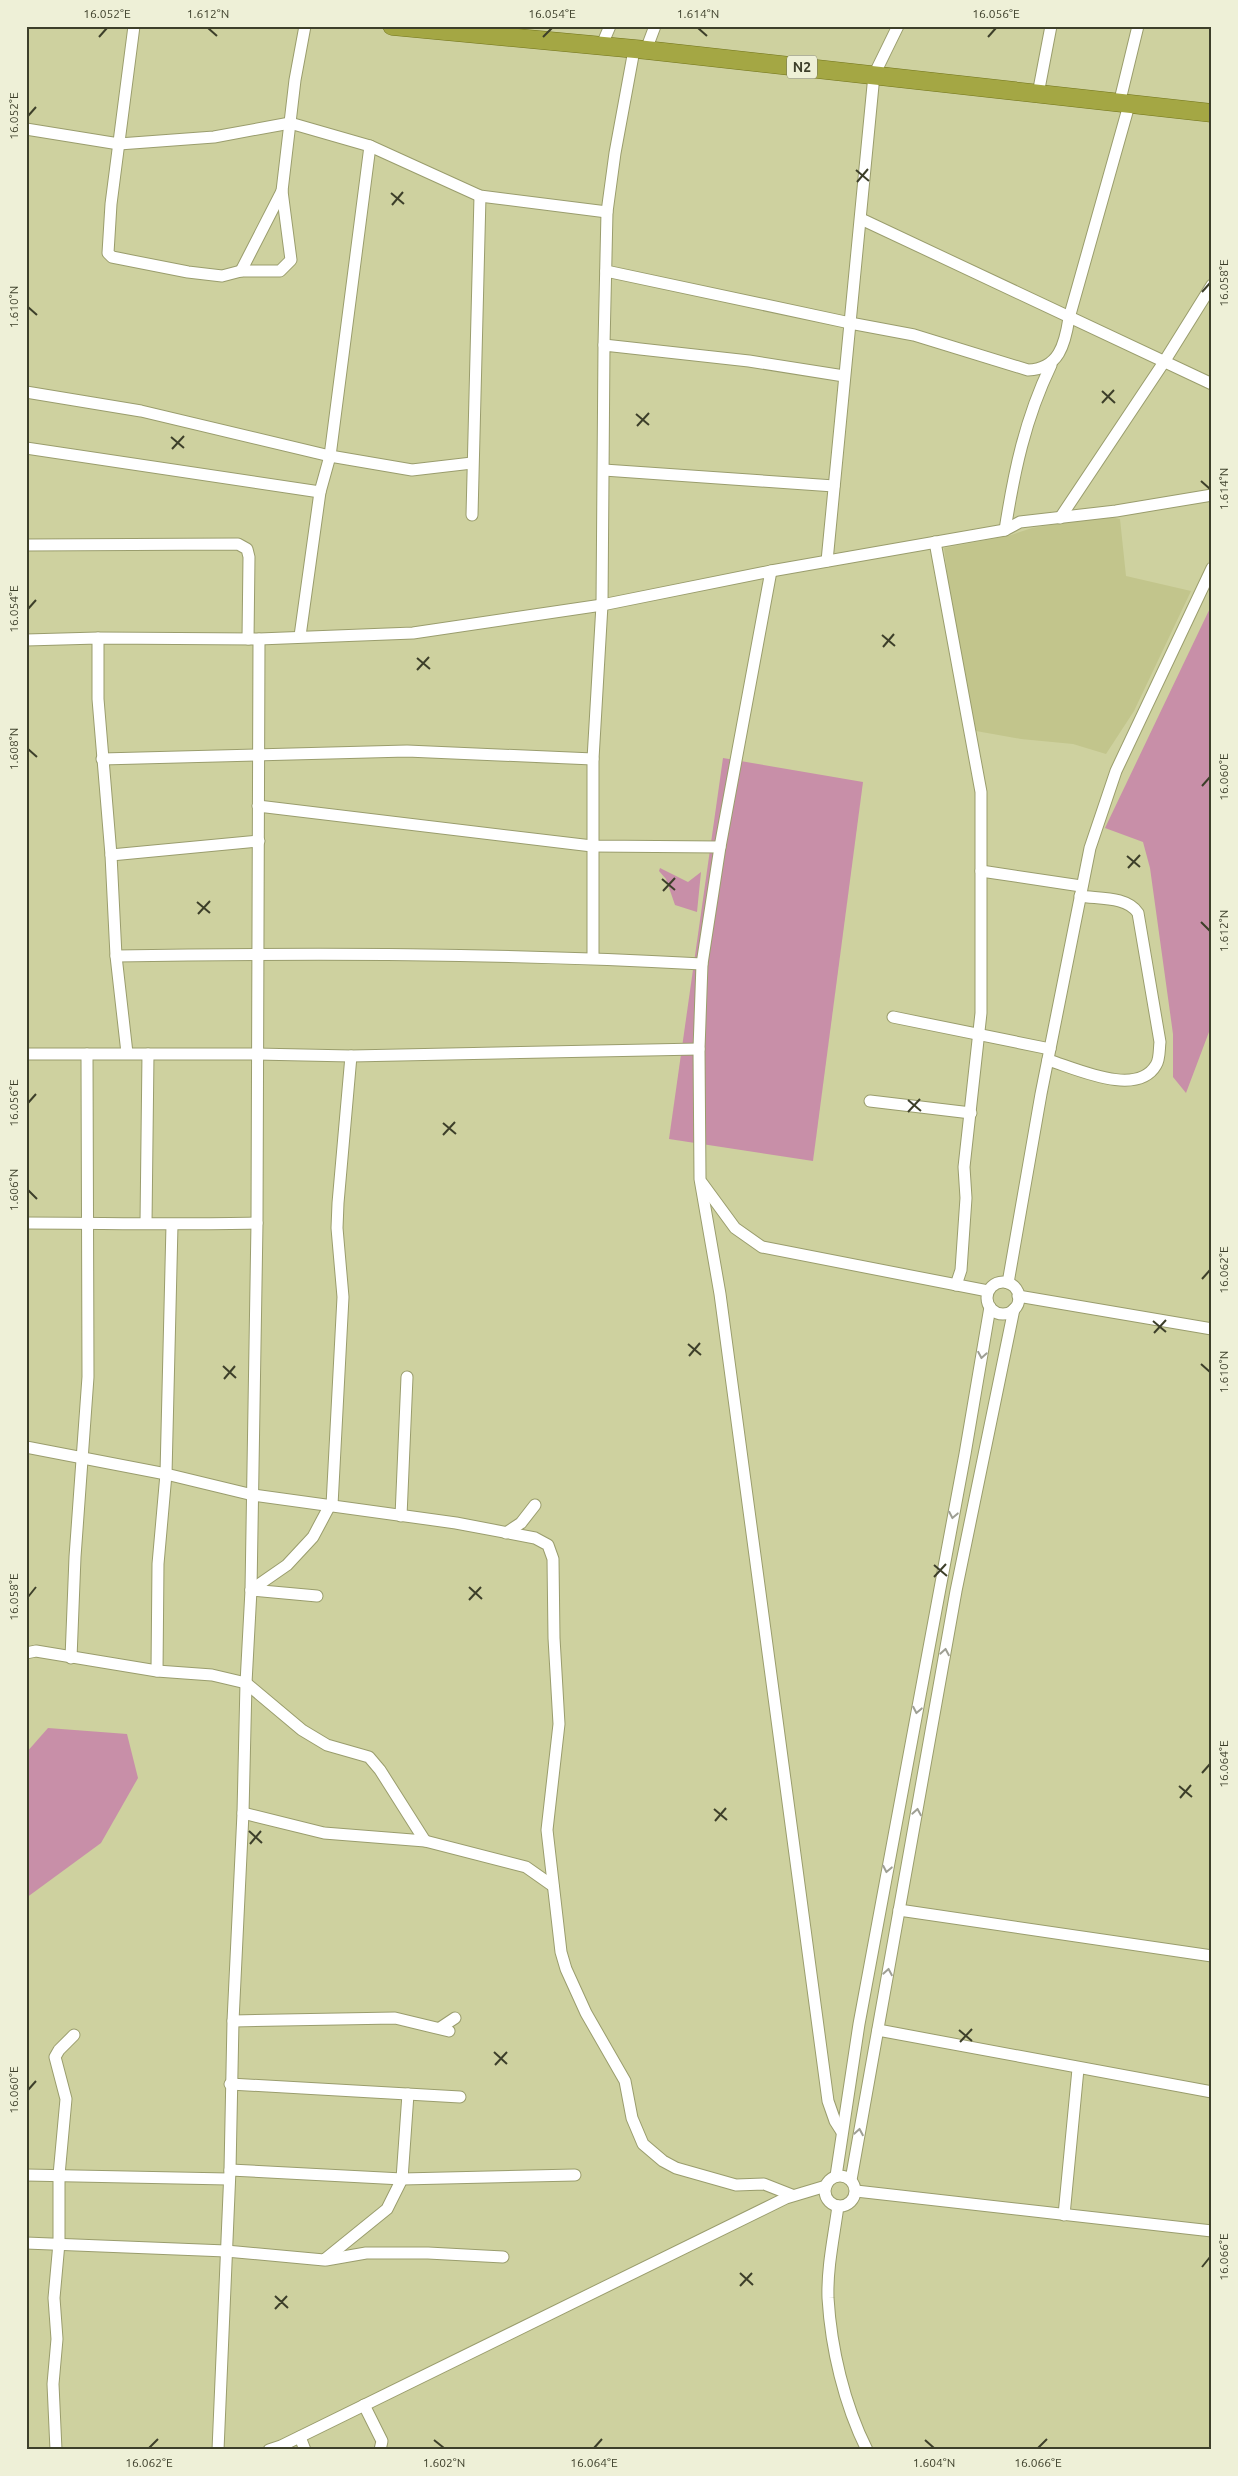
<svg xmlns="http://www.w3.org/2000/svg" width="1238" height="2476" viewBox="0 0 1238 2476" font-family="Ubuntu,sans-serif">
  <style>
    .built { fill: #c2c58c }
    .green { fill: #c88fa8 }
    .lines { fill: none; stroke-linecap: round; stroke-linejoin: round }
    .minor-casing { stroke: #9a9d6d; stroke-width: 13 }
    .trunk-casing { stroke: #72741c; stroke-width: 19 }
    .minor { stroke: #fff; stroke-width: 11 }
    .trunk { stroke: #a4a744; stroke-width: 18 }
    .oneway { stroke: #9e9f94 }
    .ticks { fill: none; stroke: #3d3f2a; stroke-width: 2 }
    .labels { text-anchor: middle; stroke-width: 5; stroke-linejoin: round; paint-order: stroke }
    .shield { fill: #eef0d7; stroke: #72745e; stroke-width: 1 }
    .shield-label { font-size: 14px; font-weight: bold; fill: #3d3f2a }
    .neatline { fill: none; stroke: #3d3f2a; stroke-width: 2 }
    .ticks-label { font-size: 12px; text-anchor: middle; fill: #3d3f2a }
  </style>
  <rect width="100%" height="100%" fill="#ced19f"/>
  <path class="built" d="M1107 516 1120 519 1126 576 1191 591 1134 711 1106 754 1073 744 1021 739 976 731 951 604 944 548 1008 536 1032 528Z"/>
  <g class="green">
    <path d="M1212 604V1024L1186 1093 1173 1077V1034L1150 868 1143 842 1105 828Z"/>
    <path d="M723 758 863 782 813 1161 669 1139Z"/>
    <path d="M660 868 688 882 701 872 697 912 675 905 666 879 659 871Z"/>
    <path d="M48 1728 127 1734 138 1778 101 1843 26 1898V1753Z"/>
  </g>
  <g class="lines">
    <defs>
      <g id="minor">
        <path d="M134 26 111 204 108 253 112 257 188 272 222 276 241 271H280L291 260 282 191 295 80 305 26"/>
        <path d="M601 47 610 26"/>
        <path d="M646 50 655 26"/>
        <path d="M1038 94 1051 26"/>
        <path d="M1119 104 1138 26"/>
        <path d="M26 129 119 144 214 137 290 123 370 146 480 196 607 212"/>
        <path d="M861 219 1212 384"/>
        <path d="M241 271 282 191"/>
        <path d="M606 271 850 323 914 335 1028 370C1059 369 1065 344 1069 318L1129 105"/>
        <path d="M604 345 607 212 615 153 634 50"/>
        <path d="M26 392 141 411 330 456 412 470 472 463"/>
        <path d="M26 448 320 492"/>
        <path d="M604 470 834 486"/>
        <path d="M472 515 480 196"/>
        <path d="M1060 518 1164 362 1212 285"/>
        <path d="M1005 530C1014 472 1025 419 1051 365"/>
        <path d="M935 542 981 792V1013L964 1167 966 1198 961 1270 956 1285"/>
        <path d="M26 545 238 544 247 549 249 557 248 639"/>
        <path d="M827 561 874 75 898 26"/>
        <path d="M771 571 720 847 702 964 699 1049 700 1179 720 1294 828 2101 835 2121 842 2132"/>
        <path d="M300 636 320 492 330 456 370 146"/>
        <path d="M98 638V699L111 855 116 956 127 1053"/>
        <path d="M26 640 98 638 259 639 413 633 602 605 771 571 1005 530 1020 522 1116 511 1212 495"/>
        <path d="M102 759 407 751 593 759"/>
        <path d="M258 806 592 846 720 847"/>
        <path d="M111 855 259 841"/>
        <path d="M981 871 1081 886"/>
        <path d="M116 956C311 953 507 953 702 964"/>
        <path d="M593 958V759L602 605 604 345 749 361 844 376"/>
        <path d="M893 1017 1050 1049"/>
        <path d="M26 1054H256L351 1056 699 1049"/>
        <path d="M1048 1060C1075 1068 1137 1098 1156 1065 1160 1059 1159 1049 1160 1042L1138 913C1127 896 1098 899 1080 896"/>
        <path d="M870 1101 971 1113"/>
        <path d="M702 1183 735 1228 762 1247 988 1291"/>
        <path d="M26 1223C103 1223 180 1225 257 1223"/>
        <path d="M146 1223 148 1054"/>
        <circle cx="1003" cy="1298" r="16"/>
        <path d="M1008 1283 1041 1094 1090 848 1116 771 1212 568"/>
        <path d="M1018 1296 1212 1329"/>
        <path d="M26 1447 166 1474 253 1495 456 1523 535 1538 548 1545 553 1559 554 1638 559 1724 547 1830 561 1952 566 1969 586 2013 625 2081 632 2118 643 2144 663 2161 676 2168 736 2185 764 2184 792 2195"/>
        <path d="M332 1505 343 1297 337 1228 338 1203 351 1056"/>
        <path d="M401 1516 407 1377"/>
        <path d="M506 1533 521 1523 535 1505"/>
        <path d="M251 1590 287 1565 313 1537 330 1505"/>
        <path d="M251 1590 317 1596"/>
        <path d="M26 1653 36 1651 157 1671 212 1675 246 1683 302 1730 327 1745 369 1757 380 1770 425 1841"/>
        <path d="M71 1658 75 1557 88 1377 87 1054"/>
        <path d="M157 1671 158 1564 166 1474 172 1225"/>
        <path d="M243 1813 324 1833 425 1841 526 1867 553 1886"/>
        <path d="M899 1910 1212 1956"/>
        <path d="M233 2021 395 2018 449 2031"/>
        <path d="M440 2028 455 2018"/>
        <path d="M878 2030 1212 2092"/>
        <path d="M230 2084 460 2097"/>
        <path d="M230 2170 402 2179 575 2175"/>
        <path d="M26 2175 228 2179"/>
        <circle cx="840" cy="2191" r="15"/>
        <path d="M836 2176 859 2024 965 1454 990 1307"/>
        <path d="M851 2180 956 1591 1014 1309"/>
        <path d="M856 2191 1212 2231"/>
        <path d="M838 2206C834 2236 827 2267 828 2298 831 2348 844 2404 867 2450"/>
        <path d="M1064 2215 1078 2069"/>
        <path d="M26 2243 226 2251 324 2260 387 2209 402 2179 408 2094"/>
        <path d="M326 2260 366 2253H428L503 2257"/>
        <path d="M364 2405 382 2441 380 2450"/>
        <path d="M300 2437 305 2450"/>
        <path d="M56 2450 53 2384 57 2339 54 2298 59 2243V2175L66 2099 55 2057 59 2050 74 2035"/>
        <path d="M218 2450 230 2170 233 2021 243 1813 246 1683 251 1590 257 1223 259 639"/>
        <path d="M269 2450 281 2446 786 2198 826 2186"/>
      </g>
      <path id="trunk" d="M392 26 646 50 1212 113"/>
    </defs>
    <use href="#minor" class="minor-casing"/>
    <use href="#trunk" class="trunk-casing"/>
    <use href="#minor" class="minor"/>
    <use href="#trunk" class="trunk"/>
  </g>
  <defs><path id="oneway-chevron" d="M-2-3.5L2.5 0L-2 3.5" fill="none" stroke-width="1.6" stroke-linecap="round" stroke-linejoin="round" transform="scale(1.25)"/></defs>
  <g class="oneway">
    <use href="#oneway-chevron" transform="translate(982 1355) rotate(100)"/>
    <use href="#oneway-chevron" transform="translate(953 1515) rotate(101)"/>
    <use href="#oneway-chevron" transform="translate(945 1652) rotate(-80)"/>
    <use href="#oneway-chevron" transform="translate(917 1710) rotate(101)"/>
    <use href="#oneway-chevron" transform="translate(917 1812) rotate(-80)"/>
    <use href="#oneway-chevron" transform="translate(887 1869) rotate(101)"/>
    <use href="#oneway-chevron" transform="translate(888 1972) rotate(-80)"/>
    <use href="#oneway-chevron" transform="translate(859 2132) rotate(-80)"/>
  </g>
  <path class="ticks" d="M208 28 217 36M698 28 707 36M99 37 107 28M543 37 552 28M988 37 996 28M28 116 36 107M856 170 869 181M857 182 868 169M391 193 404 204M392 205 403 192M1202 292 1210 283M28 307 37 315M1102 391 1115 403M1102 403 1114 390M636 414 649 425M637 426 649 413M171 437 184 448M172 449 184 436M1201 481 1210 489M28 609 36 600M882 635 895 646M883 647 894 634M417 658 430 669M417 670 429 657M28 749 37 757M1202 786 1210 777M1127 856 1140 867M1128 868 1140 855M662 879 675 890M663 891 675 878M197 902 210 913M198 914 210 901M1201 922 1210 931M908 1100 921 1111M28 1103 36 1094M908 1112 920 1099M443 1123 456 1134M443 1135 455 1122M28 1190 37 1199M1202 1279 1210 1270M1153 1321 1166 1332M1154 1333 1166 1320M688 1344 701 1355M689 1356 700 1343M1201 1364 1210 1372M223 1366 236 1378M224 1379 235 1366M934 1565 947 1576M934 1577 946 1564M469 1587 482 1599M28 1597 36 1587M469 1600 481 1587M1202 1773 1210 1764M1179 1786 1192 1797M1180 1798 1191 1785M714 1809 727 1820M715 1821 726 1808M249 1831 262 1843M250 1844 261 1831M959 2030 972 2041M960 2042 972 2029M494 2052 507 2064M495 2065 507 2052M28 2090 36 2081M1202 2267 1210 2257M740 2273 753 2285M740 2286 752 2273M275 2296 288 2308M275 2309 287 2296M434 2440 444 2448M925 2440 934 2448M149 2448 158 2439M594 2448 602 2439M1038 2448 1047 2439"/>
  <g class="labels">
    <rect class="shield" x="787" y="55.5" width="30" height="23" rx="4"/>
    <g class="shield-label">
      <text x="802" y="72">N2</text>
    </g>
  </g>
  <rect width="1238" height="2476" fill="none" stroke="#eef0d7" stroke-width="55"/>
  <rect x="28" y="28" width="1182" height="2420" class="neatline"/>
  <g class="ticks-label">
    <text x="107" y="18">16.052°E</text>
    <text x="208" y="18">1.612°N</text>
    <text x="552" y="18">16.054°E</text>
    <text x="698" y="18">1.614°N</text>
    <text x="996" y="18">16.056°E</text>
    <text transform="translate(14 116) rotate(-90)" y="4">16.052°E</text>
    <text transform="translate(1224 283) rotate(-90)" y="4">16.058°E</text>
    <text transform="translate(14 307) rotate(-90)" y="4">1.610°N</text>
    <text transform="translate(1224 489) rotate(-90)" y="4">1.614°N</text>
    <text transform="translate(14 609) rotate(-90)" y="4">16.054°E</text>
    <text transform="translate(14 749) rotate(-90)" y="4">1.608°N</text>
    <text transform="translate(1224 777) rotate(-90)" y="4">16.060°E</text>
    <text transform="translate(1224 931) rotate(-90)" y="4">1.612°N</text>
    <text transform="translate(14 1103) rotate(-90)" y="4">16.056°E</text>
    <text transform="translate(14 1190) rotate(-90)" y="4">1.606°N</text>
    <text transform="translate(1224 1270) rotate(-90)" y="4">16.062°E</text>
    <text transform="translate(1224 1372) rotate(-90)" y="4">1.610°N</text>
    <text transform="translate(14 1597) rotate(-90)" y="4">16.058°E</text>
    <text transform="translate(1224 1764) rotate(-90)" y="4">16.064°E</text>
    <text transform="translate(14 2090) rotate(-90)" y="4">16.060°E</text>
    <text transform="translate(1224 2257) rotate(-90)" y="4">16.066°E</text>
    <text x="149" y="2467">16.062°E</text>
    <text x="444" y="2467">1.602°N</text>
    <text x="594" y="2467">16.064°E</text>
    <text x="934" y="2467">1.604°N</text>
    <text x="1038" y="2467">16.066°E</text>
  </g>
</svg>
